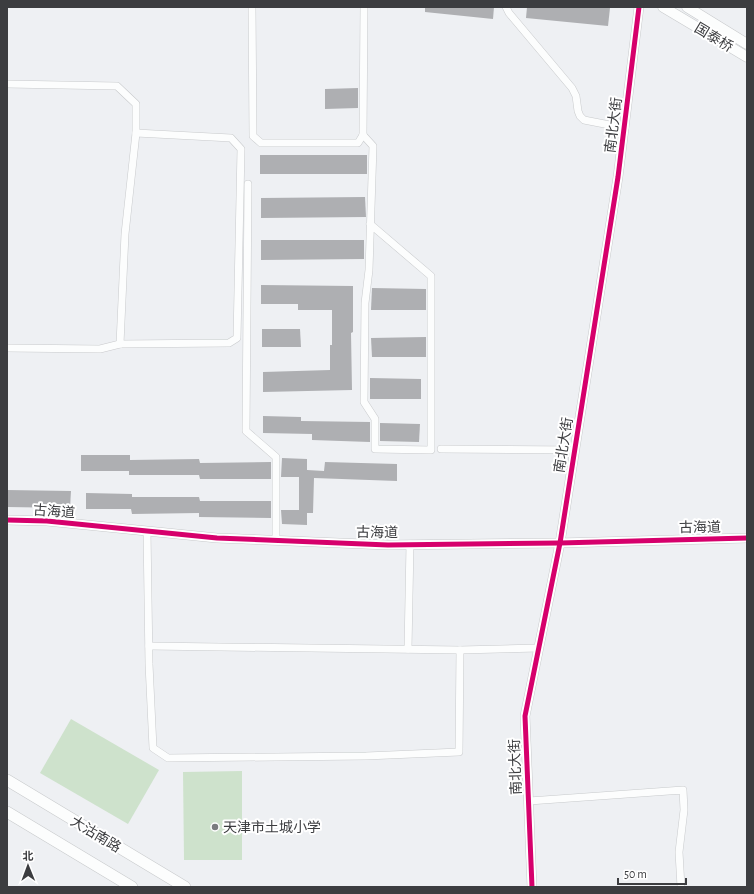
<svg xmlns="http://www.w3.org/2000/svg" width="754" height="894" viewBox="0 0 754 894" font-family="'Alegreya Sans','Noto Sans SC',sans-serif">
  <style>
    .green { fill: #cee2cc }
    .building { fill: #aeafb2 }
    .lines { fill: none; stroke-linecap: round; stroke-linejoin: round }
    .minor-casing { stroke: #c8cacc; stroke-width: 8 }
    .tertiary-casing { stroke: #c8cacc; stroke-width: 10 }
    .secondary-casing { stroke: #c8cacc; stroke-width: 11 }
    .primary-casing { stroke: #c8cacc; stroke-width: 12 }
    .minor { stroke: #fcfdfd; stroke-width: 7 }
    .tertiary { stroke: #fcfdfd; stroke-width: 9 }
    .secondary { stroke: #fcfdfd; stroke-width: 10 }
    .primary { stroke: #fcfdfd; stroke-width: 11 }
    .cycleway-casing { stroke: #fff; stroke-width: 8 }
    .cycleway { stroke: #d6006c; stroke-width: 5 }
    .poi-dot { fill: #7a7c7f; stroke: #fff; stroke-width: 1.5 }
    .labels { text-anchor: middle; stroke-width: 4; stroke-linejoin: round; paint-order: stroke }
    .street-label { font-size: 14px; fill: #3c3d40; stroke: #fff }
    .poi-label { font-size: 14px; fill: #3c3d40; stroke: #fff; text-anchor: start }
  </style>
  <rect width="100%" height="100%" fill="#eef0f3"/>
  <g class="green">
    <path d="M71 719 159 770 128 824 40 773Z"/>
    <path d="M242 771V860H184L183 772Z"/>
  </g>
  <g class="building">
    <path d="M425 7H494L493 19 425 12Z"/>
    <path d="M527 7H596L610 8 608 26 526 18Z"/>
    <path d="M358 88V108L325 109V89Z"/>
    <rect x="260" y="155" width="107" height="19"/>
    <path d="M365 197 366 217 261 218V198Z"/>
    <path d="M261 240H364V259L261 260Z"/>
    <path d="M261 285 353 286V332L351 333 352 390 263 392V372L330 370V345H332V310H298V304H261Z"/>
    <path d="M372 288 426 289V310H371Z"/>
    <path d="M262 329H300L301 347H262Z"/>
    <path d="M426 337V357H372L371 338Z"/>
    <path d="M370 378 421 379V399H370Z"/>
    <path d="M263 416 301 417V421L370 422V442L312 440V434L263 433Z"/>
    <path d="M380 423 420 424 419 442 380 441Z"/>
    <path d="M81 455H130V460L199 459 200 463 271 462V479H200L199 475H129V471H81Z"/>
    <path d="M282 458 307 459V470L324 471 325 462 397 464V481L314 478 313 513H307V525L282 524 281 510H299V477H281Z"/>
    <path d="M7 490 71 491 70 508 7 507Z"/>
    <path d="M86 493 132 494V497H199L200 501H271V518L199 517V513L132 514 131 509H86Z"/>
  </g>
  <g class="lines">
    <defs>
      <g id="minor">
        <path d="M252 7 253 136 261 143H358L363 135 364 7"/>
        <path d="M506 7 509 13 572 88 576 96 578 111 580 116 584 120 625 128"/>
        <path d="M7 84 117 86 136 104V133L231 138 241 149 237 338 229 343 120 344 100 349 7 348"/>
        <path d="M363 135 373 146 369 270 365 303 364 402 375 419V449L431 450V276L370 224"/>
        <path d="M248 184 246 431 276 457V540"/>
        <path d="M120 344 125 234 136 133"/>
        <path d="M441 449 575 450"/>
        <path d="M147 531 149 664 153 748 168 758 366 756 459 752 460 650"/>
        <path d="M149 646 460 650 539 648"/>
        <path d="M408 649 410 544"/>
        <path d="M529 801 683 790 684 810 679 852 681 887"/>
      </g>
      <g id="tertiary">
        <path d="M7 520 47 521 217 538 388 545 560 543 747 538"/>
        <path d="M532 887 525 716 560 543 618 177 639 7"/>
      </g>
      <g id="secondary">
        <path d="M663 7 747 57"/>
        <path d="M687 7 747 44"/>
      </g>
      <g id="primary">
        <path d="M7 780 185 887"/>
        <path d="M7 812 132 887"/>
      </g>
    </defs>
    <use href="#minor" class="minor-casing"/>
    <use href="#tertiary" class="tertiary-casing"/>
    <use href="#secondary" class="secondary-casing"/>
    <use href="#primary" class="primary-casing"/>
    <use href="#minor" class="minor"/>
    <use href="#tertiary" class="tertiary"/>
    <use href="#secondary" class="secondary"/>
    <use href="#primary" class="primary"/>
    <defs>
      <g id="cycleway">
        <path d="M7 520 47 521 217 538 388 545 560 543 747 538"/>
        <path d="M532 887 525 716 560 543 618 177 639 7"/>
      </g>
    </defs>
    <use href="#cycleway" class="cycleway-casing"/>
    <use href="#cycleway" class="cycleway"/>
  </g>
  <circle class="poi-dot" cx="215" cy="827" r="4"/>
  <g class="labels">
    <g class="street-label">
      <text transform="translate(714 37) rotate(31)" y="5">国泰桥</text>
      <text transform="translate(613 125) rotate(-83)" y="5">南北大街</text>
      <text transform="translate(563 445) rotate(-81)" y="5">南北大街</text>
      <text transform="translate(54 511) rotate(4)" y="5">古海道</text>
      <text transform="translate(700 527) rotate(-1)" y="5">古海道</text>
      <text transform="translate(377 532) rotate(1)" y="5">古海道</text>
      <text transform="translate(515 767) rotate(-92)" y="5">南北大街</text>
      <text transform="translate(96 834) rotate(31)" y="5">大沽南路</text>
    </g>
    <g class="poi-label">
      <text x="223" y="832">天津市土城小学</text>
    </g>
  </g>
  <rect width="754" height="894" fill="none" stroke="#3c3d40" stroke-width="16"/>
  <g transform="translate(28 866) rotate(359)" stroke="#ffffff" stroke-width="3" paint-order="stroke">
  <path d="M0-3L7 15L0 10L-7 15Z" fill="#3c3d40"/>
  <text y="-6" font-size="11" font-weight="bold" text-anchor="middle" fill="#3c3d40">北</text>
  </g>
  <path d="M618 878v6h68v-6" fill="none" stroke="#3c3d40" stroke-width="2"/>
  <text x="624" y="878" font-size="12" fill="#3c3d40" stroke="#ffffff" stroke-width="3" paint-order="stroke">50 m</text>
</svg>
